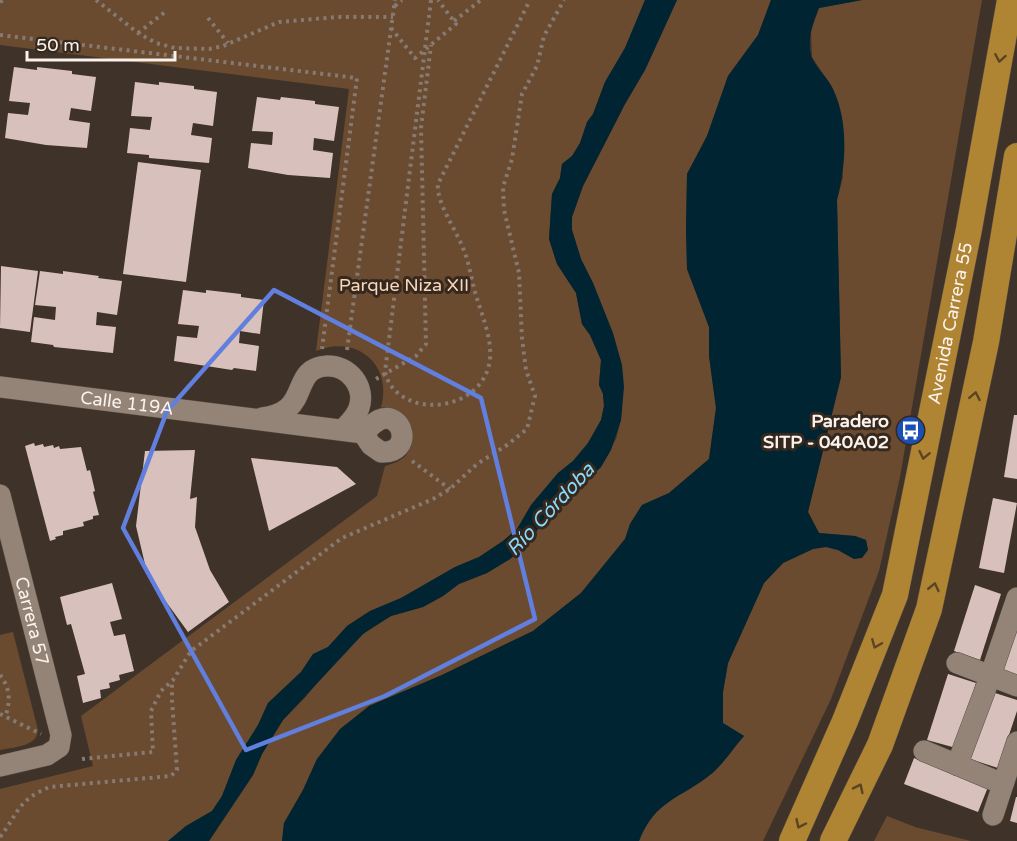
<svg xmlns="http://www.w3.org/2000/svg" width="1017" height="841" viewBox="0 0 1017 841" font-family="'Varela Round',sans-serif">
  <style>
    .green { fill: #6a4b30 }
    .water { fill: #002432 }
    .building { fill: #d8c1bd }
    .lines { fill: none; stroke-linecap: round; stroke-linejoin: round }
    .minor-casing { stroke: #584e45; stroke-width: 22 }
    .major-casing { stroke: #584e45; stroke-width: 27 }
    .path { stroke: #867a72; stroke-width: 4; stroke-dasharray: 3 4.5; stroke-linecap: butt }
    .minor { stroke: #938477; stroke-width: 21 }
    .major { stroke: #af8433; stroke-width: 26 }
    .oneway { stroke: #5a4424 }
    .marked { fill: none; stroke: #607fde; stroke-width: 4.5; stroke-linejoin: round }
    .labels { text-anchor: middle; stroke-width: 6; stroke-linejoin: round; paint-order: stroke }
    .park-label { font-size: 18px; fill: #fad7ba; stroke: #35281e }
    .street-label { font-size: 18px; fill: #fbf2ec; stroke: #35281e }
    .poi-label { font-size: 18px; font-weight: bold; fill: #fbf2ec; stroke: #35281e; text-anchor: end }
    .water-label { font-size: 20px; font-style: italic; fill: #89dafc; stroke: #35281e }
  </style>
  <rect width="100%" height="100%" fill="#3f3228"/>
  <g class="green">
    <path d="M0 0H645L625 48 605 82 593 114 587 122 580 143 572 156 562 164 560 178 552 194 549 239 557 264 576 293 582 324 590 335 601 360 599 385 603 394 604 406 601 420 588 443 573 461 558 473 531 505 517 529 503 541 479 557 455 567 401 598 370 611 347 626 328 647 313 654 301 672 268 703 258 725 236 760 222 796 212 811 186 826 168 841H0V789L93 766 81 716 377 496 385 466C420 457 410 440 401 414L389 408 381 407C393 364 356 334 316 351L349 89 0 45Z"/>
    <path d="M677 0H771L758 35 728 76 707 136 687 174 686 229 687 269 709 327V356L716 408 709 459 669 493 642 505 630 524 625 539 581 593 533 631 442 675 369 706 317 759 303 790 284 823 282 841H209L253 775 262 754 283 720 304 699 326 672 363 634 376 624 391 616 423 607 443 596 459 584 487 573 510 559 535 534 542 523 601 467 616 439 621 420 622 406 606 316 593 283 581 259 572 230V217L583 186 625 104 645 70Z"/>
    <path d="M862 0H982L900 477 879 571 831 699 763 841H639C655 801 679 798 709 775 722 765 733 749 744 736L723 723V692L728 663 764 583 783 563 813 549 826 547 838 550 854 559 868 550 866 540 855 536 819 533 808 512 841 377 837 200 843 177 833 89 812 57 811 31 819 8Z"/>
    <path d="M13 632 38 730C37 747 14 747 0 750V635Z"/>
    <path d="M887 816 915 827 971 841H874Z"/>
  </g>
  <g class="water">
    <path d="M645 0H677L645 70 625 104 583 186 572 217V230L581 259 593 283 613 333 622 365 624 387 621 420 611 450 601 467 542 523 524 548 510 559 487 573 459 584 443 596 423 607 391 616 363 634 283 720 262 754 253 775 209 841H168L186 826 212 811 222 796 236 760 258 725 268 703 301 672 313 654 328 647 347 626 370 611 401 598 455 567 479 557 503 541 517 529 531 505 558 473 573 461 588 443 601 420 604 406 603 394 599 385 601 360 590 335 582 324 576 293 557 264 549 239 552 194 560 178 562 164 572 156 580 143 587 122 593 114 605 82 625 48Z"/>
    <path d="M771 0H862L819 8C813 22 806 42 812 58 817 69 828 78 833 89 849 122 846 166 837 200L841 377 808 512 819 533 855 536 866 540 868 550 862 558 854 559 838 550 826 547 813 549 783 563 764 583 728 663 723 692V723L744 736C733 748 723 765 710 775 680 799 655 800 639 841H282L284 823 303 790 317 759 340 729 369 706 442 675 533 631 581 593 625 539 630 524 642 505 669 493 709 459 716 408 709 356V327L687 269 686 229 687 174 707 136 728 76 758 35Z"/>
  </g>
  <g class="building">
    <path d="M14 67 37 70V67L72 71V74L96 77 91 111 71 108 69 120 90 123 87 148 46 145 5 138 8 113 28 115 30 103 9 101Z"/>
    <path d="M135 82 159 85V82L194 86V89L217 92 213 126 193 123 191 135 212 138 209 163 149 158V155L127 153 130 128 150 130 152 117 131 116Z"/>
    <path d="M257 97 280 100 281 97 315 101V104L339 107 334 141 314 138 313 150 333 153 330 178 288 175 248 168 251 143 272 145 273 132 252 131Z"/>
    <path d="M138 162 201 170 186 282 123 274Z"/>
    <path d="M1 266 38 271 30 332 0 328Z"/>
    <path d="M40 271 63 274V271L99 276 98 278 122 281 117 315 97 312 96 325 116 327 113 353 54 347 53 345 31 342 34 317 55 320 56 307 35 305Z"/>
    <path d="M183 290 206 293V290L241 294V297L264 300 260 334 240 331 239 343 259 346 256 371 234 368 232 370 174 361 177 336 197 338 199 326 178 324Z"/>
    <path d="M1014 415H1017V479L1004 477Z"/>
    <path d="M34 443 35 446 43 444 44 447 53 445 54 448 59 446 60 449 81 447 87 471 90 470 95 491 93 492 99 515 93 516V519L83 522 84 526 63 531V535L55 537 56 539 50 541 25 446Z"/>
    <path d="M195 450 190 499 197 497 195 527 210 570 229 602 188 632 148 577 136 526 145 451Z"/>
    <path d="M251 458 337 467 356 484 269 531Z"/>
    <path d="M993 498 1017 503 1004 573 979 568Z"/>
    <path d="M112 583 122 619 110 622 114 636 125 634 134 671 119 675 120 680 109 683 110 688 100 690 101 698 83 703 77 676 85 674 71 624 67 625 60 597Z"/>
    <path d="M975 585 1001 594 980 660 954 651Z"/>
    <path d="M1017 614V676L1000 671Z"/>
    <path d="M948 674 976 683 956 748 927 740Z"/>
    <path d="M992 692 1017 700V711L998 768 970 759Z"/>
    <path d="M914 758 988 787 978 812 904 784Z"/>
    <path d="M1016 797H1017V823L1010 821Z"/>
  </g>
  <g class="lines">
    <defs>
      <g id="minor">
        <path id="s1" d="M0 387 363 433C368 429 373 423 379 420 403 409 415 454 381 452L371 445 363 433"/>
        <path d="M262 418C270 417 281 414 288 408 304 395 298 367 327 366 349 365 366 387 359 408 356 417 349 423 343 430"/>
        <path id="s2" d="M0 495 61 735 59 747 47 755 0 766"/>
        <path d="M957 663 1017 686"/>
        <path d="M924 751 1003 784"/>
        <path d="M957 765 990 677 1017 598"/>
        <path d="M993 815 1017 742"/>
      </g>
      <g id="major">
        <path id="s3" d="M792 841 845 721 895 595 969 229 1010 0"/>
        <path d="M833 841 880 745 929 609 986 342 1017 156"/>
      </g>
    </defs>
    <use href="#minor" class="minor-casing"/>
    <use href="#major" class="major-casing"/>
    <g class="path">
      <path d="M96 0 138 33 156 43 175 48 209 49 223 46 279 22 338 17H393"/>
      <path d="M431 0 385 372C397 421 484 414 490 359 492 337 481 313 475 292 471 278 469 262 463 248 456 230 436 202 438 184L530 0"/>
      <path d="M0 2 3 0"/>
      <path d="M395 6 402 0"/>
      <path d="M208 18 228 43"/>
      <path d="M454 21 481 0"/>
      <path d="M391 28 415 58 456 24 438 0"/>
      <path d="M138 33 165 12"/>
      <path d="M0 35 357 78 322 349"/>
      <path d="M347 350 395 0"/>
      <path d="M376 379 416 356 426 344 421 128 431 45"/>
      <path d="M412 461 450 489"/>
      <path d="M0 675C10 688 11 701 5 717"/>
      <path d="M0 714 41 734"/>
      <path d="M82 759 153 752 151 711 161 691 173 680 191 651 342 538 433 499 450 489 477 464 507 445 527 429 535 396 526 370 522 338 519 273 504 210 503 187 512 159 522 94 537 66 544 36 564 0"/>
      <path d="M0 837C20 811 16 802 49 787L171 776 177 770 172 700V681"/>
    </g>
    <use href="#minor" class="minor"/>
    <use href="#major" class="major"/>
  </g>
  <defs><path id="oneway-chevron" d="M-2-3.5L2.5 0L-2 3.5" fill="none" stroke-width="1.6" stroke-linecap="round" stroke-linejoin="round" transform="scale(1.5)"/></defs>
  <g class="oneway">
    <use href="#oneway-chevron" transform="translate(1000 58) rotate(100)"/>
    <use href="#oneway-chevron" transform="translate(975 396) rotate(-79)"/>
    <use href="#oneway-chevron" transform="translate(924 455) rotate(102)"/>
    <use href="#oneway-chevron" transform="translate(934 587) rotate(-77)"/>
    <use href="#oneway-chevron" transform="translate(876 644) rotate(112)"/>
    <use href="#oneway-chevron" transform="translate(859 788) rotate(-64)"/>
    <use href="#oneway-chevron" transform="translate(800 824) rotate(115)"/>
  </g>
  <path class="marked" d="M274 290 481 398 535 619 385 696 246 750 123 528 167 411Z"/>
  <defs>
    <symbol id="bus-disc" viewBox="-11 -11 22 22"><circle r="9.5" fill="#1a4fb4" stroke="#35281e"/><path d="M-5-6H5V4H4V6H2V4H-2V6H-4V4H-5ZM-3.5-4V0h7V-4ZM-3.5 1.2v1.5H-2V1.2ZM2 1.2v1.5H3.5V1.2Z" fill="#fff"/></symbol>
  </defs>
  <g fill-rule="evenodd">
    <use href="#bus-disc" x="894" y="414" width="33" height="33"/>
  </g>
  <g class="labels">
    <g class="park-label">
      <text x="404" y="291">Parque Niza XII</text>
    </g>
    <g class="street-label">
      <text dy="6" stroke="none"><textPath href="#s3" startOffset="544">Avenida Carrera 55</textPath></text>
      <text dy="6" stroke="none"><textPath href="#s1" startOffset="128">Calle 119A</textPath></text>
      <text dy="6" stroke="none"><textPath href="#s2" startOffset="130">Carrera 57</textPath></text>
    </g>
    <g class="poi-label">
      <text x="889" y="427">Paradero<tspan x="889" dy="21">SITP - 040A02</tspan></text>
    </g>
    <g class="water-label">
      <text transform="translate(550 509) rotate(-47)" y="7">Río Córdoba</text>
    </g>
  </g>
  <path d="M27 51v9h148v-9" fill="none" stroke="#fbf2ec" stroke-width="3"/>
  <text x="36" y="51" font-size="18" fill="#fbf2ec" stroke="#35281e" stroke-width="4.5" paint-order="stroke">50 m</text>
</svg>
